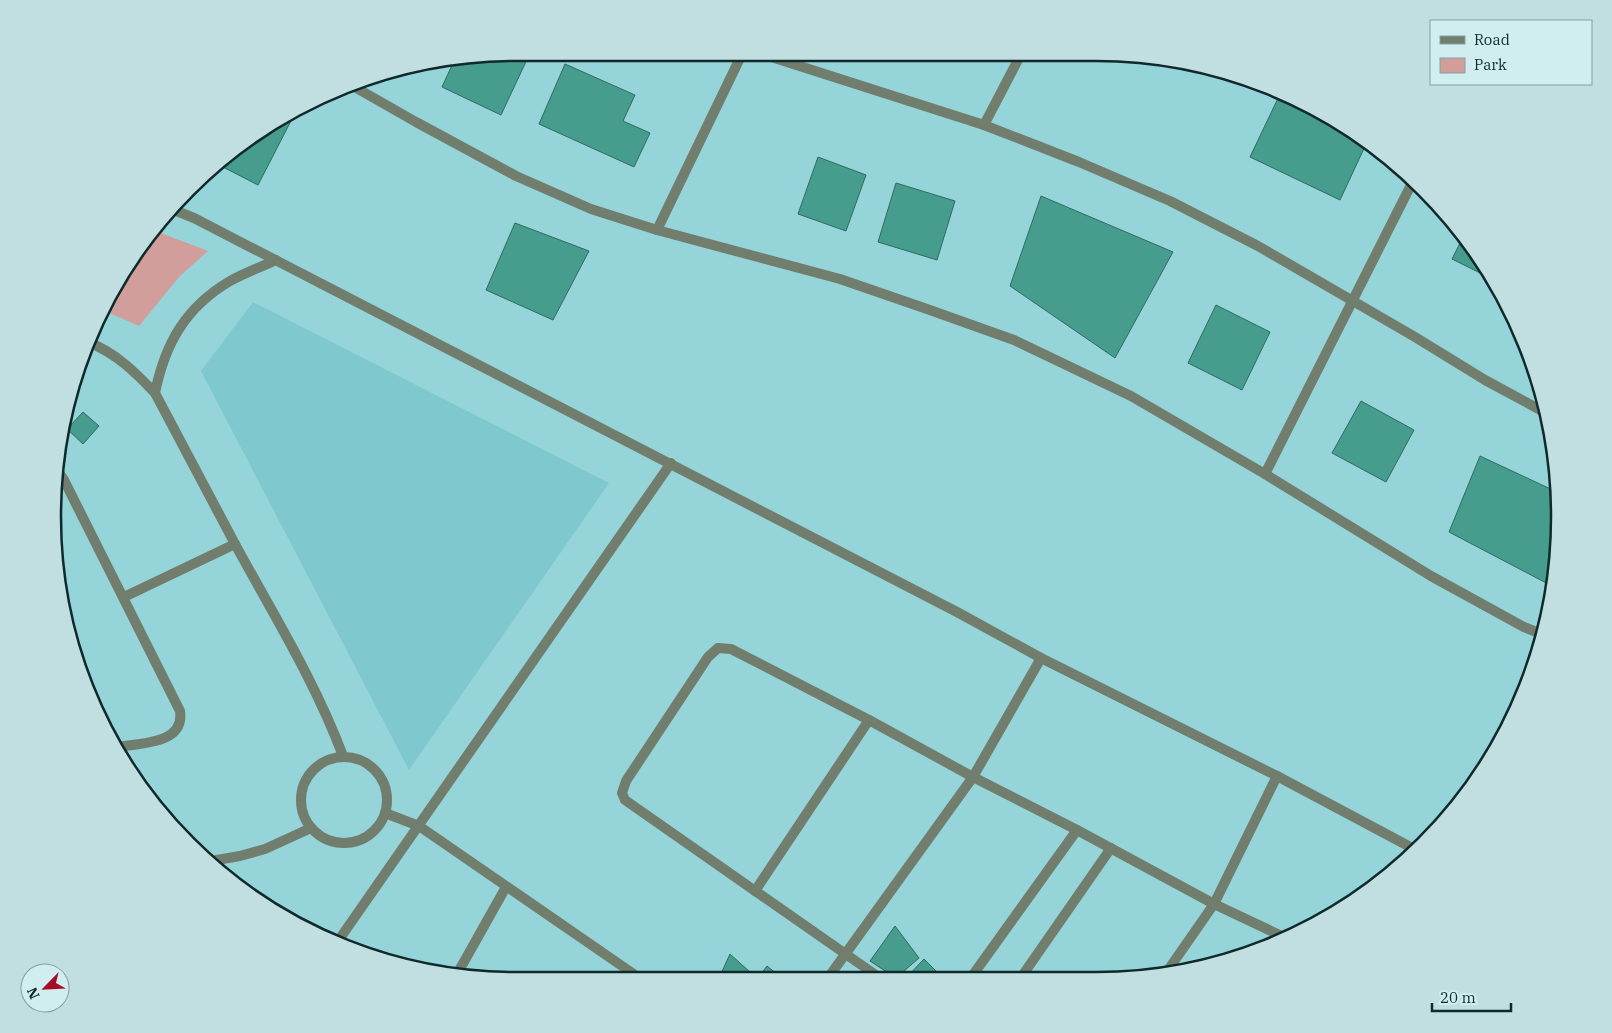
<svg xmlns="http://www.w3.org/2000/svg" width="1612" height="1033" viewBox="0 0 1612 1033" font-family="'IBM Plex Serif',serif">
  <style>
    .built { fill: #7fc9ce }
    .green { fill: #d19e9c }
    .building { fill: #469d8e; stroke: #306b61 }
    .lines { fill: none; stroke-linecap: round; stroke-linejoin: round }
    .minor { stroke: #717e6e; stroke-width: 10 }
    .tertiary { stroke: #717e6e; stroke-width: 10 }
    .rim { fill: none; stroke: #102a2b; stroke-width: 2.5 }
  </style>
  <rect width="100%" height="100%" fill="#95d4d8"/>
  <path class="built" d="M253 302 609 483 409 770 201 371Z"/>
  <path class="green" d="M153 230 208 251 179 277 139 326 107 312 148 234Z"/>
  <g class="building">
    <path d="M516 52 530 53 501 115 442 87 453 63Z"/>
    <path d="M565 64 635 95 623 121 650 133 634 167 539 124Z"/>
    <path d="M1281 92 1367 142 1340 200 1250 157Z"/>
    <path d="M293 114 294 115 258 185 221 166 258 131Z"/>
    <path d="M818 157 866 175 846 231 798 214Z"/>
    <path d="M896 183 955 201 937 260 878 242Z"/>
    <path d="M1041 196 1173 252 1115 358 1010 286Z"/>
    <path d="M515 223 589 251 553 320 486 290Z"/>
    <path d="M1463 237 1494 280 1452 259Z"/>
    <path d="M1216 305 1270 332 1242 390 1188 363Z"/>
    <path d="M1361 401 1414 430 1386 482 1332 453Z"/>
    <path d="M83 412 99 426 83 444 67 429Z"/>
    <path d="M1480 456 1557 492 1558 547 1552 586 1449 532Z"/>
    <path d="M895 926 919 958 896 978 870 961Z"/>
    <path d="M730 954 750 972 746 978H719Z"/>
    <path d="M924 959 944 979H905Z"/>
    <path d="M767 966 782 978H758Z"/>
  </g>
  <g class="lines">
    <g class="minor">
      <path d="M351 85 416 122 516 176 591 209 657 230 840 279 927 309 1014 340 1131 396 1265 474 1431 576 1524 627 1544 635"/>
      <path d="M984 125 1020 56"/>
      <path d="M174 210 194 218 957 612 1041 658 1277 776 1416 850"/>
      <path d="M657 230 742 54"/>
      <path d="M90 343C116 353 136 373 155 393 182 443 208 494 235 544 273 614 315 681 343 756"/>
      <path d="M155 393C165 343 186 307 230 281 244 273 261 267 276 260"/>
      <path d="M60 474 64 480 180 711C185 744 141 743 118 747"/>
      <path d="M1265 474 1413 181"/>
      <path d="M124 597 235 544"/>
      <circle cx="344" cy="800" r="43"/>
      <path d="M385 813 419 826 638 977"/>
      <path d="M211 861 240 856 265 849 311 828"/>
      <path d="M755 891 869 720"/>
      <path d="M336 944 671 463"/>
      <path d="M1166 973 1214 904 1277 776"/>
      <path d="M456 976 506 887"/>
      <path d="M828 978 973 777 1041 658"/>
      <path d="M880 978 625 800 622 793 626 781 708 657 718 648 731 649 869 720 973 777 1077 830 1214 904 1286 938"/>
      <path d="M970 979 1077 830"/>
      <path d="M1020 979 1111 848"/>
    </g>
    <path class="tertiary" d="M762 54 984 125 1079 162 1170 201 1258 246 1415 337 1485 380 1546 413"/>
  </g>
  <path d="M0 0H1612V1033H0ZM516 61H1096A455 455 0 0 1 1551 516V517A455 455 0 0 1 1096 972H516A455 455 0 0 1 61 517V516A455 455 0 0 1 516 61Z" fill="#c1dee0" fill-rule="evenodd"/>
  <path class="rim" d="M516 61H1096A455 455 0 0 1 1551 516V517A455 455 0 0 1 1096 972H516A455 455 0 0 1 61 517V516A455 455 0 0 1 516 61Z"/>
  <rect x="1430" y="20" width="162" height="65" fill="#d0eef0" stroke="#83a0a1"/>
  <rect x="1440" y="36" width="25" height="8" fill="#717e6e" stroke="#83a0a1"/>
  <text x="1474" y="45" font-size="15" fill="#102a2b">Road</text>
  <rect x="1440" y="58" width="25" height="15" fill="#d19e9c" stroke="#83a0a1"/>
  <text x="1474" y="70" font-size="15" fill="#102a2b">Park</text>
  <g transform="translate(45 988) rotate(246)"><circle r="24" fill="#d0eef0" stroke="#83a0a1"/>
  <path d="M0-4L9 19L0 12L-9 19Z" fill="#a60d29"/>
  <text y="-8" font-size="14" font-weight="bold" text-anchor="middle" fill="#102a2b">N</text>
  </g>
  <path d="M1432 1003v8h79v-8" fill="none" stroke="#102a2b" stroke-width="2.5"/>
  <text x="1440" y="1003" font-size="15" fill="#102a2b" stroke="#d0eef0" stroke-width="4" paint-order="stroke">20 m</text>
</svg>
